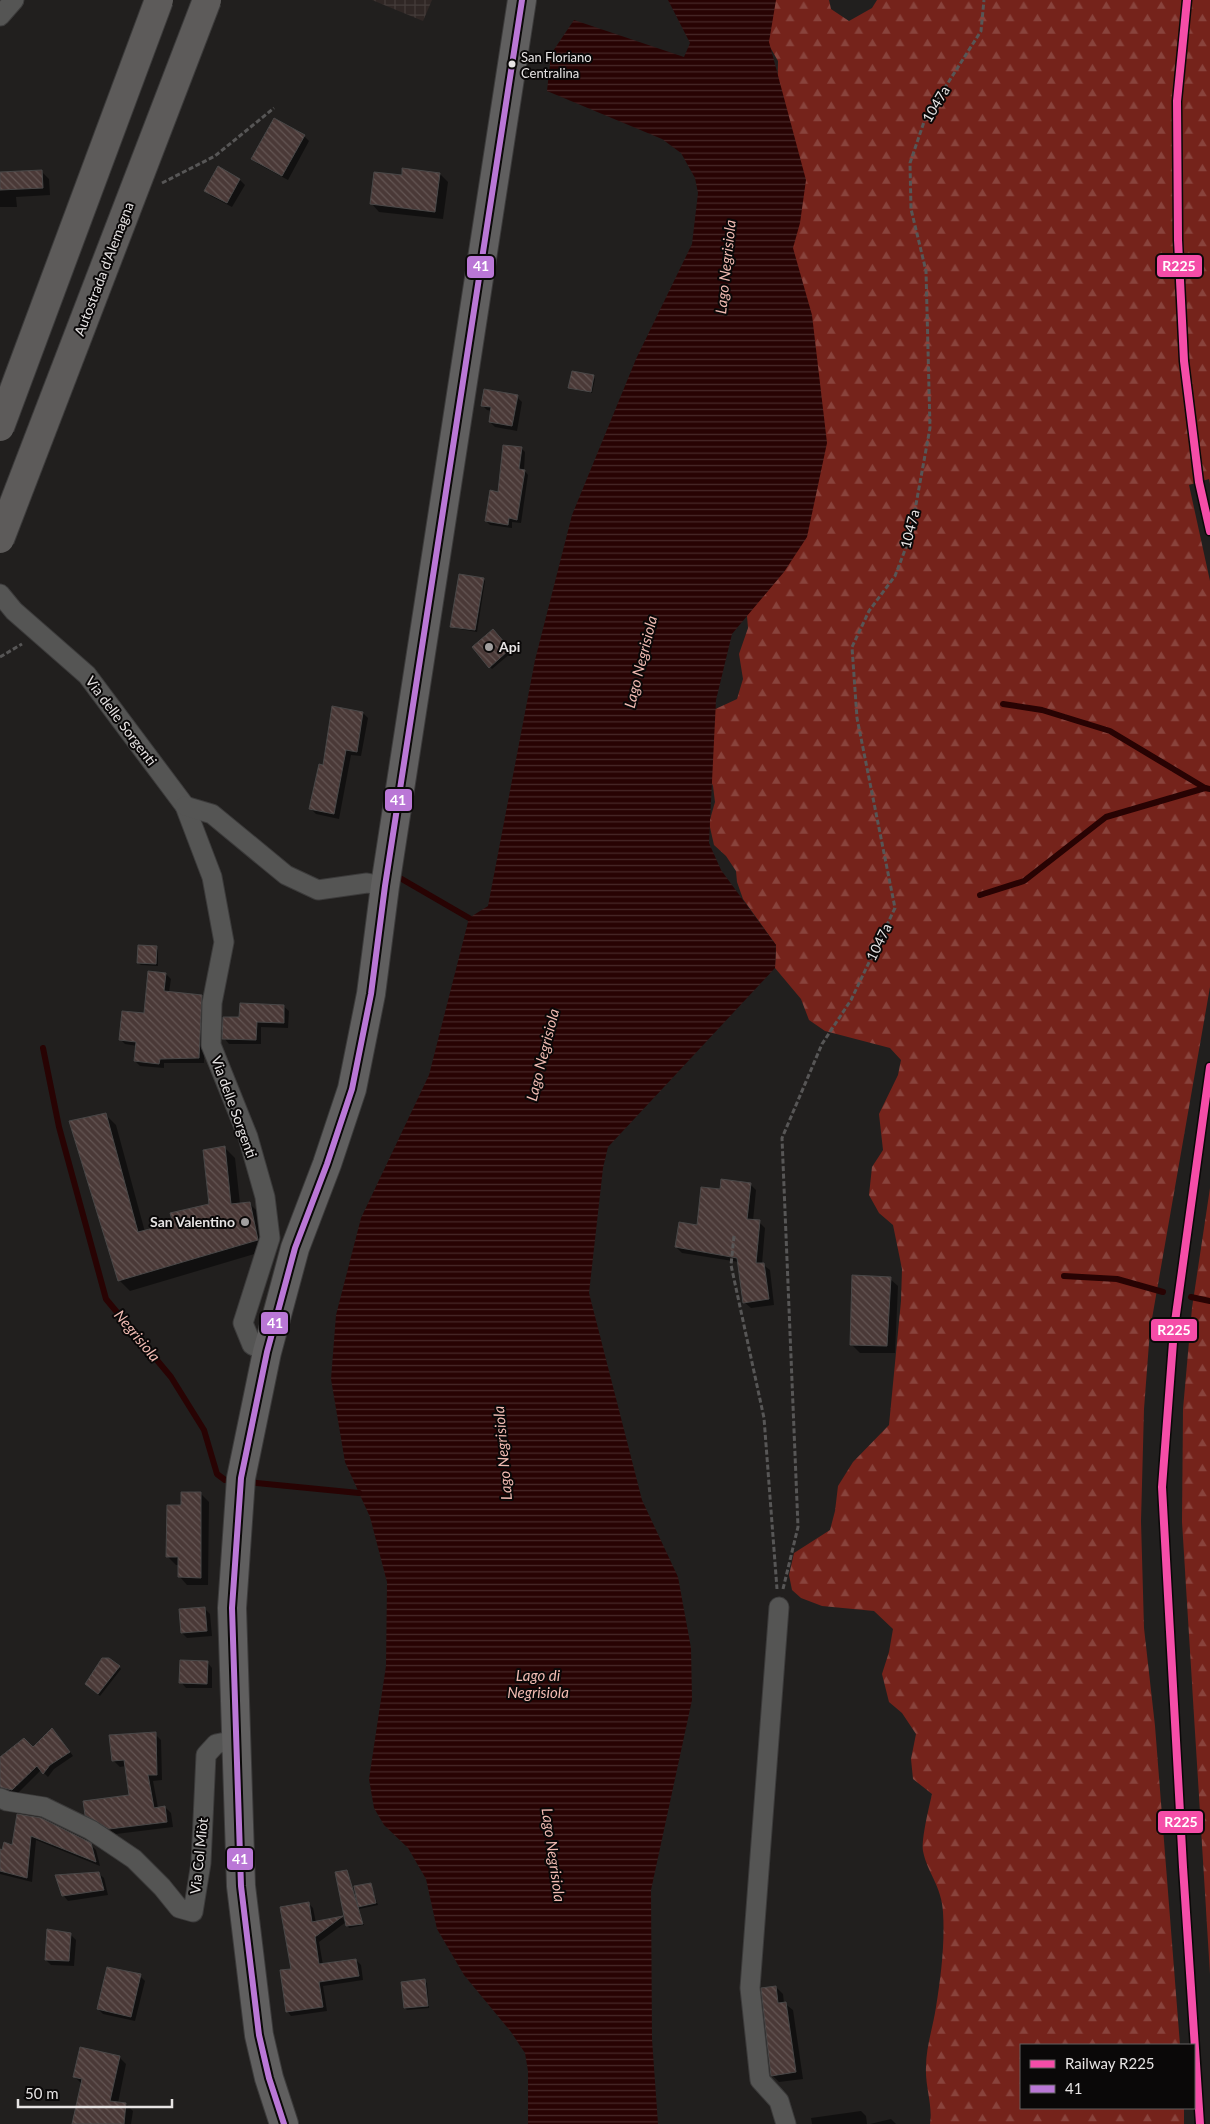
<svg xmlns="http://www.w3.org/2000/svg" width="1210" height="2124" viewBox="0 0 1210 2124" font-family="Lato,sans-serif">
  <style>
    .industrial { fill: url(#industrial-grid) }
    .forest { fill: url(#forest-firs) }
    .water { fill: url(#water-rules) }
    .shadow { fill: #0007; fill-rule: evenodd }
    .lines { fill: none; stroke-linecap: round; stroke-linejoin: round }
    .stream { stroke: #280303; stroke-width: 6 }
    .building { fill: url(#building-back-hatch); stroke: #494747 }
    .street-casing { stroke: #3c3b3b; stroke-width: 21 }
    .primary-casing { stroke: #3c3b3b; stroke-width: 30 }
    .path { stroke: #575656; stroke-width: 3; stroke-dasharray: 5 2.5; stroke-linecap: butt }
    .street { stroke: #555554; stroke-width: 19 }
    .primary { stroke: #605f5f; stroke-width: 28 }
    .highway-bridge-casing { stroke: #3c3b3b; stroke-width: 30; stroke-linecap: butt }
    .highway-bridge { stroke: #5d5b5a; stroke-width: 28 }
    .bus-1-casing { stroke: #0a0808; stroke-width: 10 }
    .bus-1 { stroke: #ba77d6; stroke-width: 6 }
    .rail-1-casing { stroke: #0a0808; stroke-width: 11 }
    .rail-1 { stroke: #f54da8; stroke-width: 8 }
    .bus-dot { fill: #e7e4e4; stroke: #0a0808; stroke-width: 2 }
    .poi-dot { fill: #a29f9f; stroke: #0a0808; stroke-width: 2 }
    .labels { text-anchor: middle; stroke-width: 4; stroke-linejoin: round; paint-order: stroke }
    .bus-label { font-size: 13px; fill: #e7e4e4; stroke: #0a0808; text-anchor: start }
    .street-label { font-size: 14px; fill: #e7e4e4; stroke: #0a0808 }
    .poi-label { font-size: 14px; font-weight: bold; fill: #e7e4e4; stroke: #0a0808; text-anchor: start }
    .water-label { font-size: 15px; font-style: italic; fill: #f1bbb2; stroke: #0a0808 }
    .line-badge { stroke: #0a0808; stroke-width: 2 }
    .badge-label { font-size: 14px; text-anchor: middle; font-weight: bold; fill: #fff }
  </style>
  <defs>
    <pattern id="industrial-grid" width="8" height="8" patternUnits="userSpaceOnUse" patternTransform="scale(1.25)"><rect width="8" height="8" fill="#302725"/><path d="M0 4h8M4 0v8" fill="none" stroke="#443c3a"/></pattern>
    <pattern id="forest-firs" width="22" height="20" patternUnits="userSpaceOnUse" patternTransform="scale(1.25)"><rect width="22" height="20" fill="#75231b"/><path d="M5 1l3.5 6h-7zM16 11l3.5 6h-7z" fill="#89433c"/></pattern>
    <pattern id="water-rules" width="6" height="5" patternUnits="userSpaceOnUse" patternTransform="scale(1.25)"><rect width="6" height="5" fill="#280303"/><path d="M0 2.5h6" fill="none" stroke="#472828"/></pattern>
    <pattern id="building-back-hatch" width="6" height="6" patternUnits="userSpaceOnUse" patternTransform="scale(1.25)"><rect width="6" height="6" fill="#4a3937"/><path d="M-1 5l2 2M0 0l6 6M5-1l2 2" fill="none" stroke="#645654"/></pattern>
  </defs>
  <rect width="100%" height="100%" fill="#211f1e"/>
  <path class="industrial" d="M372 0H432L423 21Z"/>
  <g class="forest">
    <path d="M774 0H829L831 9 849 21 872 8 877 0H1210V484L1209 479 1189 485 1210 581V987L1150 1330 1144 1409 1141 1521 1144 1628 1155 1726 1180 2045H1021V2108H1184V2124H930C933 2105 925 2087 926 2067 926 2047 933 2027 936 2007 941 1976 945 1943 943 1912 942 1887 927 1872 923 1851 921 1840 929 1807 932 1794L913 1779 911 1759 916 1734 902 1713 889 1702 882 1674 889 1652 893 1629 874 1611 822 1606 801 1598 792 1590 789 1575 794 1553 830 1530 835 1511 838 1486 853 1462 889 1425 901 1301 902 1269 893 1225 879 1213 869 1195 872 1167 883 1150 879 1114 898 1075 901 1060 890 1048 825 1031 809 1020 801 999 775 968 776 945 743 899 737 882 736 871 726 856 714 845 709 823 715 802 713 786 706 770 709 712 737 699 743 679 739 654 748 628 746 604 777 100 778 61 766 40Z"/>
    <path d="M1210 1188V1974L1182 1522 1183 1409 1192 1308Z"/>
  </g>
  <path class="water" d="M668 0H776L769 42 806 180 800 223 793 248 812 315 827 443 807 537 784 572 732 634 716 700 709 843 721 870 776 945 775 968 608 1147 603 1168 589 1293 642 1500 678 1577 691 1648 692 1700 651 1890 652 2039 658 2124H528V2071L525 2053 511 2032 464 1975 437 1929 426 1879 408 1848 384 1825 374 1808 369 1779 386 1666 387 1582 370 1517 345 1462 331 1379 336 1315 361 1218 429 1075 469 918 488 906 535 660 572 515 636 359 692 244 698 193 695 178 681 153 662 139 547 91 551 54 574 20 684 57 690 43Z"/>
  <g class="shadow">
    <path d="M304 136 309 141 288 180 258 164 253 159Z"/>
    <path d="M219 168 240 180 245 185 232 207 211 196 206 191Z"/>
    <path d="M42 172 49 179 50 195 16 197 17 207H0V174Z"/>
    <path d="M440 174 448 182 443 219 379 212 372 204 403 177Z"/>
    <path d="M593 377 595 379 592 393 572 389 570 387Z"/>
    <path d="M517 397 522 402 517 431 495 427 490 422 492 411 487 410 482 405Z"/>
    <path d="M521 448 525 452 524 470 528 475 521 523 512 522V528L490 525 486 521Z"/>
    <path d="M483 579 485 581 477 632 454 628 452 626Z"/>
    <path d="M493 631 512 652 492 669 473 647Z"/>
    <path d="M363 713 368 718 361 756 351 755 339 819 316 814 311 809 324 766Z"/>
    <path d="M156 947 158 950V966L141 965 138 963Z"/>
    <path d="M166 974 171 979 169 992 202 996 206 1001 204 1063H164V1068L140 1066 135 1061 137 1046 125 1044 120 1039 145 1014Z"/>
    <path d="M283 1006 289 1011 288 1028 261 1027V1044H229L224 1038Z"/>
    <path d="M105 1114 116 1125 145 1232 175 1224 210 1205 225 1148 235 1158 240 1204 249 1203 260 1214 268 1250 130 1291 119 1280Z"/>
    <path d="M750 1184 756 1190 753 1221 759 1222 765 1228 762 1264 770 1270 774 1305 751 1308 744 1302 739 1262 682 1253 676 1247 698 1227 721 1190ZM749 1187H751L747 1226H745Z"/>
    <path d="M890 1279 898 1286 895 1353H860L852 1345Z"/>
    <path d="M201 1494 209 1502 208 1585H187L180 1577V1565H176L168 1557 182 1506Z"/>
    <path d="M204 1608 210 1614 212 1636 187 1638 182 1633Z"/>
    <path d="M207 1662 212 1668V1688H186L181 1682Z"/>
    <path d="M119 1667 121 1669 100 1696 89 1686Z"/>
    <path d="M56 1733 73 1756 54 1769 48 1777 41 1770 17 1794 0 1792V1759L33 1748Z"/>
    <path d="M155 1734 161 1740 162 1780 153 1781 158 1808 165 1807 171 1813 173 1827 116 1834 93 1820 86 1814 131 1796 126 1766 120 1767 114 1761Z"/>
    <path d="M18 1816 90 1844 96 1850 100 1866 36 1840 32 1882 0 1874V1851L13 1847Z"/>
    <path d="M346 1871 355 1895 371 1885 378 1905 359 1909 364 1925 349 1928 346 1922 319 1942 323 1965 356 1960 361 1965 363 1980 323 1986 327 2011 291 2016 287 2011 293 1970 309 1904 313 1908 316 1923 342 1918 346 1922Z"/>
    <path d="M98 1873 104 1878 108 1895 68 1901 63 1895Z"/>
    <path d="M70 1934 76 1940 74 1966 51 1965 46 1960Z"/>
    <path d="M140 1976 145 1981 135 2021 103 2014 98 2009Z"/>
    <path d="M424 1981 427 1983 429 2008 407 2010 405 2008Z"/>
    <path d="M776 1987 783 1994 784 2003 793 2010 803 2079 779 2082 772 2075Z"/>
    <path d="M119 2057 126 2064 118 2103 126 2104 133 2111 131 2124H81L82 2084 75 2077Z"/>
    <path d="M861 2111 866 2116 867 2124H812L811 2118Z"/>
    <path d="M891 2119 896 2124H870Z"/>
  </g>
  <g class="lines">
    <g class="stream">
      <path d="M1003 704 1042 710 1110 731 1205 788 1210 789"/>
      <path d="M400 878 469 918"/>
      <path d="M980 895 1024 881 1106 817 1205 788"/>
      <path d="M43 1048 59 1127 106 1299 171 1377 204 1430 217 1474 225 1480 235 1481"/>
      <path d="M1064 1276 1117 1279 1163 1292"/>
      <path d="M1191 1297 1210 1301"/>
      <path d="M247 1482 359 1493"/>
    </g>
  </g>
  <g class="building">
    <path d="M274 118 305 135 282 176 251 159Z"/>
    <path d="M218 166 240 179 227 203 204 191Z"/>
    <path d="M402 168 440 173 435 212 370 204 374 172 402 175Z"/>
    <path d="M42 170 43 188 0 190V172Z"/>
    <path d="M572 371 594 375 591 392 568 388Z"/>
    <path d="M484 389 518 395 512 426 489 422 491 407 481 406Z"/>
    <path d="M503 445 522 447 519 469 525 470 517 520 509 518 508 525 485 521 490 490 498 492Z"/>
    <path d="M459 574 484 578 475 630 450 627Z"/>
    <path d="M493 629 510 649 489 668 472 647Z"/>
    <path d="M332 706 363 712 357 752 346 750 334 814 309 809 319 764 323 765Z"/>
    <path d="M138 945 157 946 156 964 137 963Z"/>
    <path d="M148 971 166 973 164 991 202 995 199 1058 160 1059 159 1064 134 1061 136 1042 119 1040 122 1011 144 1013Z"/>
    <path d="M240 1003 284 1005V1023L257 1022 256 1040 222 1039 223 1017H239Z"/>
    <path d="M106 1113 138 1232 173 1223 170 1213 209 1204 203 1150 225 1146 231 1204 250 1202 258 1240 118 1281 69 1121Z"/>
    <path d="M721 1179 751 1183 747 1219 760 1220 756 1263H764L769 1299 743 1303 737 1258 675 1247 679 1222 697 1225 701 1187 720 1189Z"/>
    <path d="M852 1275 891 1277 887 1346 850 1345Z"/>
    <path d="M181 1492H201V1578L178 1577V1557H166L167 1505H181Z"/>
    <path d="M205 1607 207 1631 181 1633 179 1609Z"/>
    <path d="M102 1658H109L120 1666 98 1694 85 1684Z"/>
    <path d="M180 1660 208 1661 207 1684 179 1683Z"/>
    <path d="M52 1728 70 1752 50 1765 43 1774 37 1766 12 1790 0 1787V1757L24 1738 33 1747Z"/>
    <path d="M156 1732 157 1775H148L154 1808 165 1806 167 1822 109 1829 85 1815 83 1801 129 1795 124 1760 112 1761 109 1735Z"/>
    <path d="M17 1814 41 1818 91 1843 96 1862 31 1836 27 1878 0 1871V1849L2 1850 4 1842 12 1845Z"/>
    <path d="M347 1870 358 1907 354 1886 371 1883 376 1903 358 1907 363 1924 346 1926 335 1872Z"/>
    <path d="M99 1872 104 1890 62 1896 55 1875Z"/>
    <path d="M309 1902 312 1922 343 1916 315 1937 319 1964 356 1959 359 1976 319 1982 323 2007 286 2012 280 1970 291 1969 280 1907Z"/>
    <path d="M47 1929 71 1933 69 1961 45 1960Z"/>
    <path d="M107 1967 141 1974 131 2017 97 2009Z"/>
    <path d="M425 1979 428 2006 404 2008 401 1982Z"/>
    <path d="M776 1986 778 2003 786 2002 796 2072 771 2076 761 1988Z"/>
    <path d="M80 2047 120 2056 110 2101 126 2103 124 2124H72L82 2079 73 2077Z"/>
  </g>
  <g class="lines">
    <defs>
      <g id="street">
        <path d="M0 16 14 0"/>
        <path d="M0 594 14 611 87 675 185 806 212 877 224 942 212 1003 211 1045 248 1137 265 1197 270 1238 243 1323 252 1345 267 1352"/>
        <path d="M185 806 212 814 286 875 318 890 367 883 385 886"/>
        <path d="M779 1607 750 1988 760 2080 779 2101 786 2124"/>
        <path d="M0 1798 7 1801 44 1807 91 1830 134 1859 162 1887 179 1908 193 1912 201 1863 206 1755 216 1744 236 1740"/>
      </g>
      <path id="primary" d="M284 2124 269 2078 259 2035 241 1886 232 1608 241 1478 267 1352 295 1248 327 1164 352 1089 371 994 385 886 522 0"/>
    </defs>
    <use href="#street" class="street-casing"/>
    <use href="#primary" class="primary-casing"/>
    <g class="path">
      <path d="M162 183 215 156 274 108"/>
      <path d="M0 657 22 644"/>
      <path d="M734 1236 731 1265 764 1418 777 1589"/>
      <path d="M783 1589 798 1527 782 1138 822 1044 851 1000 895 908 857 718 852 647 869 611 895 576 910 537 930 428 926 271 911 209 910 163 925 119 981 31 984 0"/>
    </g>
    <use href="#street" class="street"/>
    <use href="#primary" class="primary"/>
    <defs>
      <g id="highway-bridge">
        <path d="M0 427 159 0"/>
        <path d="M0 539 207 0"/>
      </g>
    </defs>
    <use href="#highway-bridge" class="highway-bridge-casing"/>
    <use href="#highway-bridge" class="highway-bridge"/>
    <defs>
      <path id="bus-1" d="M284 2124 269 2078 259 2035 241 1886 232 1608 241 1478 267 1352 295 1248 327 1164 352 1089 371 994 385 886 522 0"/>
    </defs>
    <use href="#bus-1" class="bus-1-casing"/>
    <use href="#bus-1" class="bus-1"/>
    <defs>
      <g id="rail-1">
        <path d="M1187 0 1177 101 1178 240 1184 361 1199 482 1210 531"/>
        <path d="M1200 2124 1183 1867 1162 1487 1174 1329 1210 1067"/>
      </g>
    </defs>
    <use href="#rail-1" class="rail-1-casing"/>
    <use href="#rail-1" class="rail-1"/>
  </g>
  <circle class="bus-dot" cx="512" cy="64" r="4.5"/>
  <g class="poi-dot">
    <circle cx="489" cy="647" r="5"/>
    <circle cx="245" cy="1222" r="5"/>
  </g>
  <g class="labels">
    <g class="bus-label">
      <text x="521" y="62">San Floriano<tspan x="521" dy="16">Centralina</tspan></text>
    </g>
    <g class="street-label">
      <text transform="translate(936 104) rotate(-59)" y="5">1047a</text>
      <text transform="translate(104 269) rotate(-69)" y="5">Autostrada d'Alemagna</text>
      <text transform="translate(910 529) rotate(-76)" y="5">1047a</text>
      <text transform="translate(121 721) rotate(53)" y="5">Via delle Sorgenti</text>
      <text transform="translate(879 942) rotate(-64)" y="5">1047a</text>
      <text transform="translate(234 1107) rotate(70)" y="5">Via delle Sorgenti</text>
      <text transform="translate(199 1856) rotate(-84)" y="5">Via Col Miòt</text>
    </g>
    <g class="poi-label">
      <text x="499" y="652">Api</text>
      <text x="235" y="1227" text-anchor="end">San Valentino</text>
    </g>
    <g class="water-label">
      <text transform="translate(726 267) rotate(-84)" y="5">Lago Negrisiola</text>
      <text transform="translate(641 662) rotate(-76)" y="5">Lago Negrisiola</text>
      <text transform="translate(543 1055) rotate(-76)" y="5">Lago Negrisiola</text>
      <text transform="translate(137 1336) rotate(50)" y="5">Negrisiola</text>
      <text transform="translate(503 1453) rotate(-95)" y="5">Lago Negrisiola</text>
      <text x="538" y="1681">Lago di<tspan x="538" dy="17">Negrisiola</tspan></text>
      <text transform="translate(553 1855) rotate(82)" y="5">Lago Negrisiola</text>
    </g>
  </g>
  <g class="line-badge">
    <rect x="1156" y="254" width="47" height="24" rx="5" fill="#f54da8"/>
    <rect x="466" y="255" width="29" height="24" rx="5" fill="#ba77d6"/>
    <rect x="384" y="788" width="29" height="24" rx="5" fill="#ba77d6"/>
    <rect x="260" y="1311" width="29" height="24" rx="5" fill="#ba77d6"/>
    <rect x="1150" y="1318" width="48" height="24" rx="5" fill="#f54da8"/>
    <rect x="1157" y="1810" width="47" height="24" rx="5" fill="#f54da8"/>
    <rect x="226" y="1847" width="28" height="24" rx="5" fill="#ba77d6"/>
  </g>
  <g class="badge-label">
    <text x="1179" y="271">R225</text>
    <text x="481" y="271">41</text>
    <text x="398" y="805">41</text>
    <text x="275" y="1328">41</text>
    <text x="1174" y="1335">R225</text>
    <text x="1181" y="1827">R225</text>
    <text x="240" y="1864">41</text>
  </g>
  <rect x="1020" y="2044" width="175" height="65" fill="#0a0808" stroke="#626060"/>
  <rect x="1030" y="2060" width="25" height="8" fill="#f54da8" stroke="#626060"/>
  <text x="1065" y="2069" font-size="15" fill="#e7e4e4">Railway R225</text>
  <rect x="1030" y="2085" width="25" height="8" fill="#ba77d6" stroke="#626060"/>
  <text x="1065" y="2094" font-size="15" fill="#e7e4e4">41</text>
  <path d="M18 2099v8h154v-8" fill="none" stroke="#e7e4e4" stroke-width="2.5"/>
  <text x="25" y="2099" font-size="15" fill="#e7e4e4" stroke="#0a0808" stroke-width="4" paint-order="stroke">50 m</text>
</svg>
